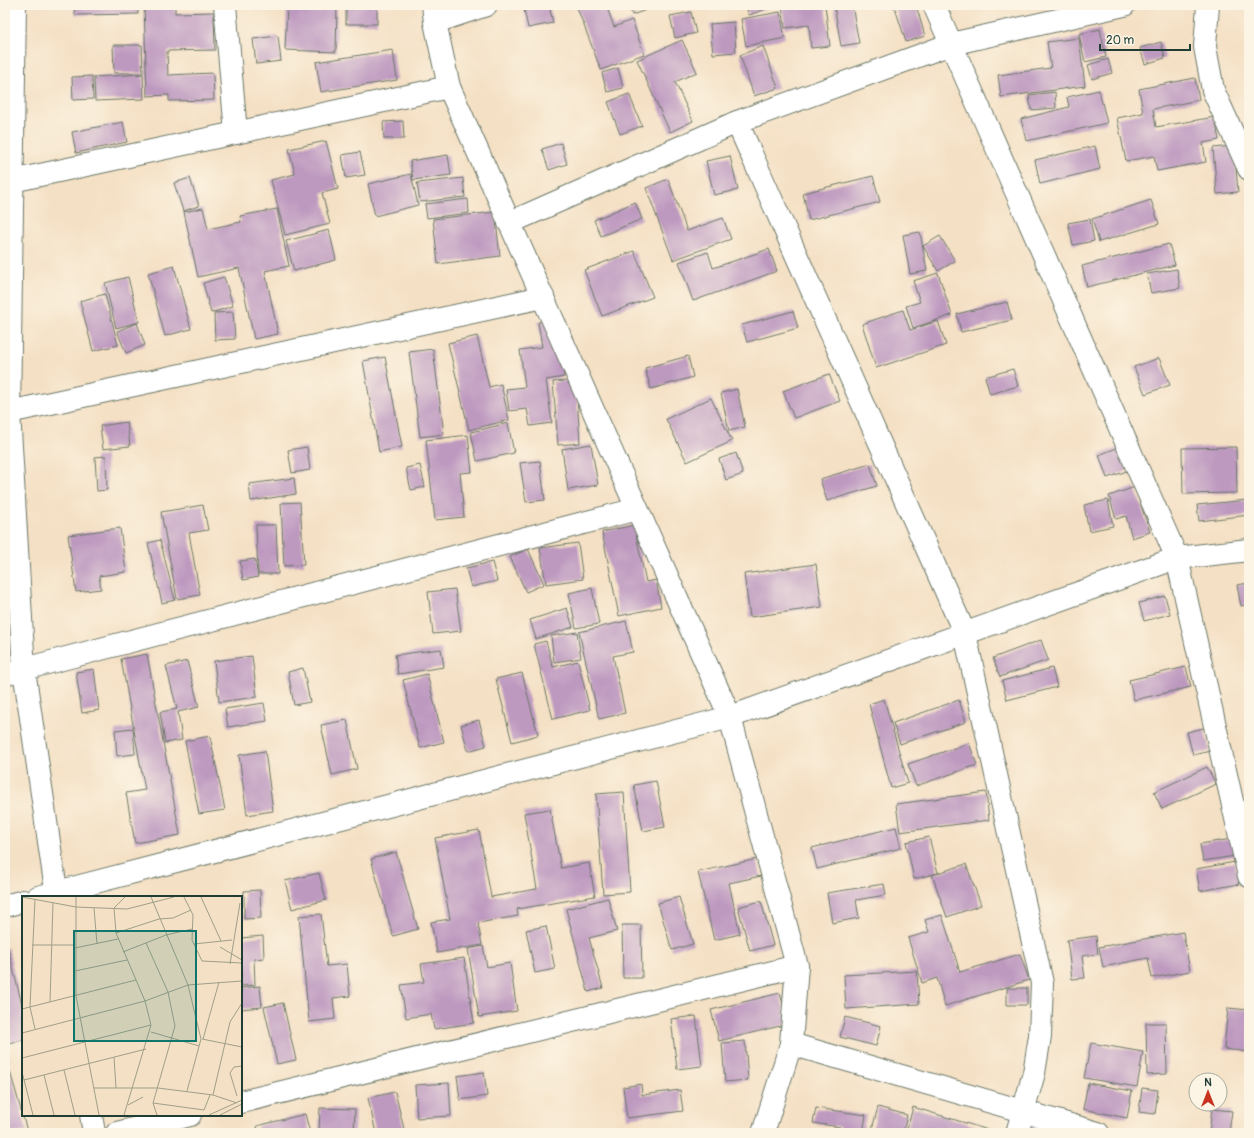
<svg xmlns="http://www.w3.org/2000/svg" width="1254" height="1138" viewBox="0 0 1254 1138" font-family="Pangolin,sans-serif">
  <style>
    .building { fill: #bd99c0 }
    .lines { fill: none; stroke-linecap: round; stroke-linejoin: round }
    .street-casing { stroke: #6a7666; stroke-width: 24 }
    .secondary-casing { stroke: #6a7666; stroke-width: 24 }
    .street { stroke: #fff; stroke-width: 22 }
    .secondary { stroke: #fff; stroke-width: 22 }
    .inset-road { fill: none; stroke: #9f9f8a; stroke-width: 1 }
    .view { fill: #0f766e; fill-opacity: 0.15; stroke: #0f766e; stroke-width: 2 }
    .inset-edge { fill: none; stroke: #1f3d34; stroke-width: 2 }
  </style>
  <rect width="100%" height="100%" fill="#fcf5e5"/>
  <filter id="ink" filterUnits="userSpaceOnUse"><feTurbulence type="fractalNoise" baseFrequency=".025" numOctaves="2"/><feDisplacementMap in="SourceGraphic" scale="8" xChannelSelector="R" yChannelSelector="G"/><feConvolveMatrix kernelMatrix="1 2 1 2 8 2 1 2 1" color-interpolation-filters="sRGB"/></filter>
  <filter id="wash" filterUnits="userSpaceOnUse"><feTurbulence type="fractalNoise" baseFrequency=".012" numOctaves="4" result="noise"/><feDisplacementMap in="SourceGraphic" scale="16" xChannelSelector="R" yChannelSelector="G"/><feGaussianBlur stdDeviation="0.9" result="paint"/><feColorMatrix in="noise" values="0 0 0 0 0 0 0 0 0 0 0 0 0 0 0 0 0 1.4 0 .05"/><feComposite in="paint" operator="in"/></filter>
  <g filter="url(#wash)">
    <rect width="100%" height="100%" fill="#f4e0c4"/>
    <g id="blocks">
      <g class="building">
        <path d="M74 5H138V14L75 15Z"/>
        <path d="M144 5H175V13L214 12 215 50 167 51 168 75 213 73 214 100 169 101V95L147 96Z"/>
        <path d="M287 5H337L336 52 285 50Z"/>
        <rect x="346" y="5" width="31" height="19"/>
        <path d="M546 5H549L553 23 528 28 524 9Z"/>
        <path d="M576 5H606L614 27 632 20 644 54 601 70Z"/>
        <path d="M629 5H660L632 15Z"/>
        <path d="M745 5H777L749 15Z"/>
        <path d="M782 5H825L830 46 811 48 809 25 785 28Z"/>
        <path d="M834 5H852L859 43 841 46Z"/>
        <path d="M894 5H916L925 36 906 42Z"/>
        <path d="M691 12 696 33 675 38 670 16Z"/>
        <path d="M780 12 785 38 746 46 741 19Z"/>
        <path d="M734 22 736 52 713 54 710 24Z"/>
        <path d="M1100 29 1106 57 1085 62 1079 34Z"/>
        <path d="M278 36 281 61 256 64 253 39Z"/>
        <path d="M1079 38 1085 86 1001 97 998 75 1051 68 1047 42Z"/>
        <path d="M682 40 697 72 675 82 693 121 670 132 637 60Z"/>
        <path d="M1161 42 1165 58 1145 64 1140 48Z"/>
        <path d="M113 45H142L143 73H114Z"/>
        <path d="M763 46 778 88 754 96 740 55Z"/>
        <path d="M393 50 397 80 321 92 316 62Z"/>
        <path d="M1108 59 1112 73 1092 79 1088 65Z"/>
        <path d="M618 68 623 88 607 92 602 73Z"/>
        <path d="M143 74 144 99 95 101 94 77Z"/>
        <path d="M92 76 93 99 73 100 72 77Z"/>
        <path d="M1195 78 1199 100 1153 109 1156 127 1215 117 1219 140 1203 143 1206 162 1157 171 1154 156 1126 161 1117 118 1143 113 1139 89Z"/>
        <path d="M1099 90 1107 123 1026 141 1021 119 1069 107 1067 97Z"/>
        <path d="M1055 92 1056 108 1031 110 1029 95Z"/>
        <path d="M629 94 642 126 620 134 608 102Z"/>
        <path d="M403 121 404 139H384L383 122Z"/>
        <path d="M123 122 127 142 76 153 72 132Z"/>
        <path d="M326 141 338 189 322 193 330 224 285 235 271 180 295 174 289 149Z"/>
        <path d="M561 143 567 164 549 170 542 149Z"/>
        <path d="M1095 146 1100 169 1040 184 1035 160Z"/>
        <path d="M1234 146 1238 192 1217 194 1213 148Z"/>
        <path d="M360 152 365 175 346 178 342 155Z"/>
        <path d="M448 155 451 175 413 180 410 161Z"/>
        <path d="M730 156 738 190 714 195 706 161Z"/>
        <path d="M411 174 418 205 375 216 368 184Z"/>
        <path d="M873 176 880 202 809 220 803 193Z"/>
        <path d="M190 178 199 206 183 211 174 183Z"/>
        <path d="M463 178 465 197 420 202 417 183Z"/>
        <path d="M668 179 687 231 723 218 731 239 673 260 646 188Z"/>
        <path d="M468 199 469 213 427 218 425 204Z"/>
        <path d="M1151 200 1159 224 1099 242 1092 219Z"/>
        <path d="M635 202 642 219 601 236 594 220Z"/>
        <path d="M203 208 208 229 241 222 240 216 277 209 289 266 265 271 278 334 254 339 239 268 198 277 184 212Z"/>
        <path d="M495 212 500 256 438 264 433 219Z"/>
        <path d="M1090 219 1094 241 1073 245 1068 223Z"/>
        <path d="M329 230 336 260 294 271 286 241Z"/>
        <path d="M920 232 927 271 910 274 903 235Z"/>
        <path d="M940 236 955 261 938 271 923 246Z"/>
        <path d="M1169 244 1175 265 1087 287 1082 266Z"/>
        <path d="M769 249 777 271 693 301 679 262 708 252 713 268Z"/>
        <path d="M634 251 653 297 602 316 584 270Z"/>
        <path d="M174 266 191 329 165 336 148 273Z"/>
        <path d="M1177 269 1180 288 1151 293 1147 274Z"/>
        <path d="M938 273 952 315 913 328 906 306 920 302 913 281Z"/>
        <path d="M128 277 139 322 116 328 105 283Z"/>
        <path d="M224 277 233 306 211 313 203 283Z"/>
        <path d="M105 294 118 345 93 351 80 301Z"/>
        <path d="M1007 302 1012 320 961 332 957 314Z"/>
        <path d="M903 310 910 330 938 321 946 345 876 368 862 324Z"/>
        <path d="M793 311 798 328 747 342 742 325Z"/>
        <path d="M233 312 235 339 215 340 214 313Z"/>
        <path d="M557 320 564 377 546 380 552 423 530 426 527 409 509 411 506 389 525 387 520 350 542 347 538 322Z"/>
        <path d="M137 323 145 345 126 353 117 331Z"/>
        <path d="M477 336 489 387 501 384 509 420 469 430 448 343Z"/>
        <path d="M433 349 444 434 420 437 409 352Z"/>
        <path d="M688 356 693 377 651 389 645 368Z"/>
        <path d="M385 357 402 447 379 452 363 361Z"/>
        <path d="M1159 358 1170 385 1145 394 1134 367Z"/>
        <path d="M1013 369 1018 386 990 394 985 377Z"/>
        <path d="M829 374 840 401 794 418 783 391Z"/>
        <path d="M576 380 580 443 558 445 553 382Z"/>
        <path d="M737 389 745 427 729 431 721 393Z"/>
        <path d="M711 398 732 441 687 462 666 419Z"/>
        <path d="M127 422 130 446 103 449 100 426Z"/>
        <path d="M508 423 514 453 477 461 471 432Z"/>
        <path d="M468 435 472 472 460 473 464 517 435 520 426 440Z"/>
        <path d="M591 444 598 485 568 490 562 449Z"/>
        <path d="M307 447 310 470 292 473 288 450Z"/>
        <path d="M1119 447 1127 471 1107 478 1099 455Z"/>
        <path d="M1236 447 1237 493 1183 494 1182 448Z"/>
        <path d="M736 453 743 474 726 480 719 459Z"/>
        <path d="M106 456 107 490 97 491 95 457Z"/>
        <path d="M540 461 545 500 526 502 520 463Z"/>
        <path d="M870 464 877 486 827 501 820 479Z"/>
        <path d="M420 465 425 487 411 490 406 468Z"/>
        <path d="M294 478 296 494 251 501 249 484Z"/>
        <path d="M1135 487 1150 532 1132 538 1126 516 1116 519 1109 496Z"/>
        <path d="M1108 500 1113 526 1089 531 1084 505Z"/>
        <path d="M1248 500 1249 515 1199 521 1197 505Z"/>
        <path d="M300 502 304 565 284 566 281 503Z"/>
        <path d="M203 505 208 530 189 533 200 595 177 599 161 512Z"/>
        <path d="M256 525H276L278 574H258Z"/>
        <path d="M634 525 646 582 656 580 661 607 619 616 602 532Z"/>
        <path d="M120 528 126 572 99 576 101 589 76 592 68 535Z"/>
        <path d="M160 540 175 600 162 603 148 543Z"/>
        <path d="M578 543 583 579 546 584 540 548Z"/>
        <path d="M528 549 544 584 526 592 510 557Z"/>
        <path d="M255 559 258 577 243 580 240 561Z"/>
        <path d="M492 562 497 581 471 587 466 568Z"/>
        <path d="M816 564 822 607 750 617 744 574Z"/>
        <path d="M1249 583V604L1241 606 1237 585Z"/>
        <path d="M592 588 599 624 576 628 569 593Z"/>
        <path d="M455 589 461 631 433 634 428 592Z"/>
        <path d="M1165 596 1170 614 1144 621 1139 603Z"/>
        <path d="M567 608 573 627 536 639 530 620Z"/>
        <path d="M626 621 633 652 613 656 625 713 599 719 579 632Z"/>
        <path d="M577 632 581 658 554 662 551 636Z"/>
        <path d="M1041 640 1048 660 1000 677 993 658Z"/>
        <path d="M546 641 553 667 578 661 590 710 553 719 534 644Z"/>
        <path d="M441 649 444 667 398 674 395 655Z"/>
        <path d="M147 654 180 835 135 843 126 793 145 790 121 659Z"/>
        <path d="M252 656 257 697 219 702 214 661Z"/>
        <path d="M187 661 199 707 178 712 182 740 165 743 160 712 177 709 166 666Z"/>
        <path d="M1186 667 1191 687 1134 700 1129 680Z"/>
        <path d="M303 668 310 702 294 705 288 672Z"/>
        <path d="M1052 668 1057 687 1007 700 1002 681Z"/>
        <path d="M94 669 99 710 82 713 76 672Z"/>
        <path d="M522 673 538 735 512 742 496 679Z"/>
        <path d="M427 674 444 742 420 748 403 680Z"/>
        <path d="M884 699 908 783 891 788 869 704Z"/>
        <path d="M959 700 966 722 900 744 893 723Z"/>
        <path d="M264 703 267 721 228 727 225 709Z"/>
        <path d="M347 720 357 769 332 775 321 725Z"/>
        <path d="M479 720 486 746 468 751 461 725Z"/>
        <path d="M133 728 135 754 117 756 115 730Z"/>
        <path d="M1204 728 1210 751 1193 755 1187 732Z"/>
        <path d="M210 736 225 810 199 814 185 741Z"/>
        <path d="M969 743 977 765 916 786 908 764Z"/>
        <path d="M265 751 273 811 247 815 239 755Z"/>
        <path d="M1207 767 1216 784 1162 809 1154 792Z"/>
        <path d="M656 781 665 827 643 831 634 785Z"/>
        <path d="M624 792 630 892 603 894 596 794Z"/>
        <path d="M986 792 989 820 900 832 896 804Z"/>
        <path d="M550 809 561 868 589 863 595 896 517 909 518 916 478 923 482 945 437 953 431 922 450 919 435 838 479 830 491 897 537 889 524 813Z"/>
        <path d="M896 827 901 848 817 869 812 848Z"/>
        <path d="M929 837 938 873 914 879 906 842Z"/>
        <path d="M1232 839 1235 856 1203 861 1200 844Z"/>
        <path d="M396 852 418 929 393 936 371 859Z"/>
        <path d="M757 859 761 876 729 883 740 934 714 940 698 872Z"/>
        <path d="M1235 862 1239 884 1200 891 1196 869Z"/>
        <path d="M966 864 981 905 947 917 932 875Z"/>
        <path d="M319 873 326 900 292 909 285 881Z"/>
        <path d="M884 884 886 895 856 900 859 918 832 923 827 893Z"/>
        <path d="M260 890 261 918 244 919V891Z"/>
        <path d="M679 897 693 944 672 950 658 903Z"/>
        <path d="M608 898 617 931 589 938 603 988 588 992 566 909Z"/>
        <path d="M761 901 773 945 750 951 738 907Z"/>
        <path d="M321 914 327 966 347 964 350 996 333 998 335 1019 309 1022 299 916Z"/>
        <path d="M942 915 960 972 1020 954 1029 980 945 1006 937 978 922 983 908 938 929 932 925 920Z"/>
        <path d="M622 925H641L642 978H623Z"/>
        <path d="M546 926 555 969 535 973 526 930Z"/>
        <path d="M1183 932 1190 971 1152 978 1148 958 1103 967 1099 947Z"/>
        <path d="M263 936 264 958 254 959 255 985 241 986V938Z"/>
        <path d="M1096 936 1098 954 1082 956 1085 978 1072 979 1067 940Z"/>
        <path d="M483 946 487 967 510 963 517 1011 479 1017 468 949Z"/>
        <path d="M8 948 23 1009V1040L5 1044V949Z"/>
        <path d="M464 958 474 1023 434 1029 431 1014 406 1018 401 985 424 982 421 964Z"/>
        <path d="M917 971 919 1004 846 1009 844 975Z"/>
        <path d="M260 986 262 1007 241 1009V988Z"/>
        <rect x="1007" y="988" width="20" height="17"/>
        <path d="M780 993 788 1024 719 1041 711 1010Z"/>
        <path d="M283 1003 296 1060 277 1064 264 1007Z"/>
        <path d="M1228 1008 1249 1010V1052L1224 1049Z"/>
        <path d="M696 1016 702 1066 677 1069 671 1019Z"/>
        <path d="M845 1017 881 1026 876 1046 840 1037Z"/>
        <path d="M1146 1023H1166L1167 1074 1147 1075Z"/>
        <path d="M745 1041 748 1080 725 1082 722 1043Z"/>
        <path d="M1091 1043 1143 1052 1137 1087 1084 1078Z"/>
        <path d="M5 1045 10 1061 5 1062Z"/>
        <path d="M9 1068 27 1131 19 1133H5V1069Z"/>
        <path d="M484 1072 487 1096 460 1100 457 1076Z"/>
        <path d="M449 1083 451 1116 417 1118 415 1085Z"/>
        <path d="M1088 1083 1132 1091 1127 1118 1083 1109Z"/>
        <path d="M641 1084 642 1095 680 1090 683 1111 627 1118 623 1087Z"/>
        <path d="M1142 1088 1158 1090 1155 1114 1139 1112Z"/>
        <path d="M395 1092 405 1133H376L368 1098Z"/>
        <path d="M878 1107 907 1115 903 1133H871Z"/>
        <path d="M913 1107 998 1133H906Z"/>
        <path d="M320 1108 355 1109 354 1133H319Z"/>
        <path d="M816 1108 866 1115 863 1133H839L840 1127 813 1123Z"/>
        <path d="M1212 1109 1232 1111 1229 1133H1209Z"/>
        <path d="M305 1114 310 1133H259L257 1126Z"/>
      </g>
    </g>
  </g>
  <g filter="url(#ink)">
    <use href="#blocks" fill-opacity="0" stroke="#6a7666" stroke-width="1"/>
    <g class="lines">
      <defs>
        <g id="street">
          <path d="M225 5 236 133"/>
          <path d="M433 5 435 22 449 87 730 717 797 966 791 1044 763 1133"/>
          <path d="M934 5 1177 558 1249 876"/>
          <path d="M1208 5 1205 47 1213 90 1249 169"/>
          <path d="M435 22 486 5"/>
          <path d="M737 122 965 634 1042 983 1040 1036 1034 1073 1017 1133"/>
          <path d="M12 181 449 87"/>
          <path d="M509 223 737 122 951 44 1124 5"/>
          <path d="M9 412 543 297"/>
          <path d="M5 674 637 509"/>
          <path d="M791 1044 1098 1133"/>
          <path d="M241 1102 797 966"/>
          <path d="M117 1133 190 1115"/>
        </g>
        <g id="secondary">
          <path d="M15 5 9 412 24 670 57 897"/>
          <path d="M38 897 730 717 1177 558 1249 550"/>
          <path d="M5 906 23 901"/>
          <path d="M91 1115 94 1133"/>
        </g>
      </defs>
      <use href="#street" class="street-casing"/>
      <use href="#secondary" class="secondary-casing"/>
      <use href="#street" class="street"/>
      <use href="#secondary" class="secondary"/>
    </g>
  </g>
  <g transform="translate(22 896)">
    <rect width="220" height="220" fill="#f4e0c4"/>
    <path class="inset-road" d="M0 1 54 11 105 13 152 1M54 1V100L77 219M129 1 166 89 179 143 165 195M162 1 171 19 170 44 180 65 220 67M179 1 199 45M13 3 8 111 13 133M72 12 75 48M94 37 137 23 151 22 169 14M124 47 146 96 153 130 131 207 135 219M172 48 210 44M10 49H53M198 51 220 64M53 52 96 43M101 56 144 39 170 33M208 68 218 7M53 75 105 64M28 106 31 6M0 113 114 84M129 136 177 150M0 137 123 105 166 89 220 85M180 143 220 151M181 143 197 86M92 161 94 192M0 162 129 129M42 174 53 219M0 176 11 219M22 179 32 219M2 184 124 153M72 192H136L191 199 215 207M191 199 208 126 220 107M215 200 208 177 212 171 220 170M131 207 182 214 188 199M106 209 121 201M102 219 129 129 123 105 94 37 92 12 103 1M187 219 220 204M198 219 220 208"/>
    <path class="view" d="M52 35H174V145H52Z"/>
    <rect width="220" height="220" class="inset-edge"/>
  </g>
  <rect width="1254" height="1138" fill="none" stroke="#fcf5e5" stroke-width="20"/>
  <g transform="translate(1208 1092)"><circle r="19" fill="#fcf5e5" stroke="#a4ab9e"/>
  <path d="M0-3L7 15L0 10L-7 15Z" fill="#c8321e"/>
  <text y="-6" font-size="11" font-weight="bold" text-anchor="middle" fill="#1f3d34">N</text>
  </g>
  <path d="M1100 44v6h90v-6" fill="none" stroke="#1f3d34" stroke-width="2"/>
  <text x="1106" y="44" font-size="12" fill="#1f3d34" stroke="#fcf5e5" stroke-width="3" paint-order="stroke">20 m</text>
</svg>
